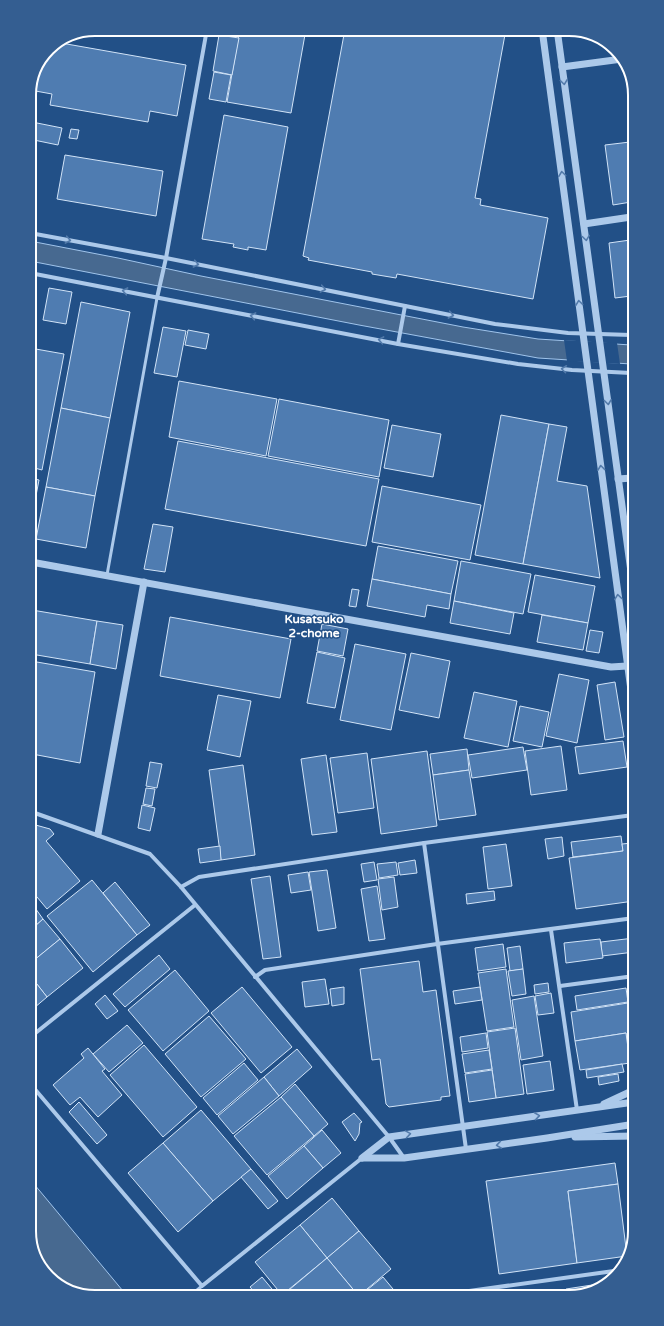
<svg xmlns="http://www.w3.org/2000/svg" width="664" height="1326" viewBox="0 0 664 1326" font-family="'Varela Round',sans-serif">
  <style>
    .water { fill: #476990; stroke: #a0c4eb }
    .pier { fill: #225087 }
    .building { fill: #4f7cb1; stroke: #d1e3f7 }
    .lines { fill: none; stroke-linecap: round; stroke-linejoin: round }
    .service { stroke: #acc9ea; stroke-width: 3 }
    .minor { stroke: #acc9ea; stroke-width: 4 }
    .tertiary { stroke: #acc9ea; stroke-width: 7 }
    .oneway { stroke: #527aaa }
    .labels { text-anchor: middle; stroke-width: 3; stroke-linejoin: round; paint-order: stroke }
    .neighbourhood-label { font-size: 12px; font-weight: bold; fill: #fff; stroke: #225087 }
    .rim { fill: none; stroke: #fff; stroke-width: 2 }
  </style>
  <rect width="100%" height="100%" fill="#225087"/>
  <g class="water">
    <path d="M30 241 118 258 201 276 463 327 538 339 631 345V364L538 358 359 325 30 261Z"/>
    <path d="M34 1184 128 1297H91L55 1283 34 1256Z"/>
  </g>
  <path class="pier" d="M564 340 617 343 620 364 567 361Z"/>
  <g class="building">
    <path d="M240 29H306L291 113 227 102Z"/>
    <path d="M345 29H506L475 198 481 199 480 205 548 218 533 299 397 274 396 278 372 274V272L308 260 309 258 303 256Z"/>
    <path d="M578 31 591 36 579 37Z"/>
    <path d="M219 35 239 38 232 75 213 71Z"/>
    <path d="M61 43 186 65 177 116 150 111 148 122 50 105 52 94 30 90 49 48Z"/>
    <path d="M214 72 231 75 226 102 209 99Z"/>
    <path d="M224 115 288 127 266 250 248 247V250L233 247 234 244 202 239Z"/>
    <path d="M32 122 62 128 58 145 29 139Z"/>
    <path d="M71 129 79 130 77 139 69 138Z"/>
    <path d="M630 142 631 202 613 205 605 145Z"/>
    <path d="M65 155 163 171 156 216 57 199Z"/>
    <path d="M628 230H631V296L615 298 609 243 630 240Z"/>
    <path d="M49 288 72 292 66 324 43 320Z"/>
    <path d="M81 302 130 312 110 418 61 408Z"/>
    <path d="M163 327 186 331 177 377 154 373Z"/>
    <path d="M188 330 209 334 206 349 185 345Z"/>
    <path d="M30 348 64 354 42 470 31 467Z"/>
    <path d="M179 381 277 399 266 456 169 437Z"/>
    <path d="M279 399 389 420 379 477 268 456Z"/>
    <path d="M61 408 110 418 95 496 46 487Z"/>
    <path d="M501 415 549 424 523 564 475 555Z"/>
    <path d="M549 424 567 427 557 481 587 486 600 578 523 564Z"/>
    <path d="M392 425 441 434 433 477 384 468Z"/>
    <path d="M178 441 379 479 366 546 165 509Z"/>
    <path d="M31 478 39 480 34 506H31Z"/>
    <path d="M382 486 481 505 470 560 372 542Z"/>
    <path d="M46 487 95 496 86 548 36 539Z"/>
    <path d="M153 524 173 527 165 572 144 569Z"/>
    <path d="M378 546 458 561 451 594 372 579Z"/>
    <path d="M461 561 531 574 523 614 454 601Z"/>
    <path d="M535 575 595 586 588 623 528 612Z"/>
    <path d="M372 579 451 594 449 609 427 605 425 617 367 606Z"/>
    <path d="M352 589 359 590 356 607 349 606Z"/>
    <path d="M454 601 514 613 510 634 450 623Z"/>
    <path d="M32 610 97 621 90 664 31 654Z"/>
    <path d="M542 615 588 623 583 650 537 642Z"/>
    <path d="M170 617 291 639 280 698 160 676Z"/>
    <path d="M97 621 123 625 116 669 90 664Z"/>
    <path d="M322 624 348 629 343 656 317 651Z"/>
    <path d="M590 630 603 632 599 653 586 651Z"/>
    <path d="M355 644 406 654 391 730 340 720Z"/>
    <path d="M317 652 345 658 335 708 307 703Z"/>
    <path d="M411 653 450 661 439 718 399 710Z"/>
    <path d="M31 661 95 672 80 763 32 754Z"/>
    <path d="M559 674 589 680 577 743 546 736Z"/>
    <path d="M615 682 624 737 605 740 597 685Z"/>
    <path d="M474 692 517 701 508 747 464 738Z"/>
    <path d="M218 695 251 701 240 757 207 750Z"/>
    <path d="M520 706 549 712 542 747 513 741Z"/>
    <path d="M623 741 627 767 579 774 575 747Z"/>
    <path d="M561 746 567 790 531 795 525 751Z"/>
    <path d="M523 747 527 770 472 778 468 755Z"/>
    <path d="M467 749 469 770 433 775 430 754Z"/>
    <path d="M427 751 437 826 381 834 371 759Z"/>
    <path d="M367 753 374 808 338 813 330 758Z"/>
    <path d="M326 755 337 832 312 835 301 759Z"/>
    <path d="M150 762 162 764 157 788 146 786Z"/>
    <path d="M243 765 255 855 221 860 209 770Z"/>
    <path d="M469 770 476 815 439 820 433 775Z"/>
    <path d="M146 788 155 789 152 806 143 804Z"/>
    <path d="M142 805 155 808 150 831 138 828Z"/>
    <path d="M32 824 50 829 54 834 46 841 80 881 47 909 32 891Z"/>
    <path d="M621 836 623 851 573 857 571 842Z"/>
    <path d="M562 837 564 856 548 859 545 839Z"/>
    <path d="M632 843 634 901 576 909 569 858 623 851 622 844Z"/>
    <path d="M506 844 512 886 488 889 483 847Z"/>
    <path d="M220 846 221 860 200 863 198 849Z"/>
    <path d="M415 860 417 873 400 875 398 863Z"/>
    <path d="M374 862 377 880 364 882 361 864Z"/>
    <path d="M396 862 398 875 379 878 377 864Z"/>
    <path d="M327 870 336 928 318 931 309 872Z"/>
    <path d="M308 872 311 890 291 893 288 875Z"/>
    <path d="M270 876 281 957 263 959 251 879Z"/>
    <path d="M394 877 398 907 382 910 378 879Z"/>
    <path d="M92 880 137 935 93 972 47 916Z"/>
    <path d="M115 882 150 925 137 935 103 893Z"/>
    <path d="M377 886 385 939 369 941 361 889Z"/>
    <path d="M494 891 495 900 467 904 466 894Z"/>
    <path d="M33 905 43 919 33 928Z"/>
    <path d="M43 919 60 939 33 961V928Z"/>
    <path d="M634 938V952L602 956 601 942Z"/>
    <path d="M60 939 83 968 47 997 33 979V961Z"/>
    <path d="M600 939 603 958 566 963 564 943Z"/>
    <path d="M503 944 506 967 478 971 475 948Z"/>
    <path d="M520 946 523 969 510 971 507 948Z"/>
    <path d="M159 955 170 969 125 1007 113 994Z"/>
    <path d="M419 961 423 992 436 990 450 1096 441 1097V1100L389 1107 386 1104 380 1059 372 1060 360 969Z"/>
    <path d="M506 969 514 1027 487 1031 478 973Z"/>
    <path d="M523 969 526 994 512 996 508 971Z"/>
    <path d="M175 970 209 1011 163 1051 128 1010Z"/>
    <path d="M33 979 47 997 34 1008 33 1006Z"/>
    <path d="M325 979 329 1004 305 1007 302 982Z"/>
    <path d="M548 983 549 992 535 994 534 985Z"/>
    <path d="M242 987 292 1047 261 1073 211 1013Z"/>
    <path d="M344 987V1004L332 1006 330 989Z"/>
    <path d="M480 987 482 1000 455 1004 453 991Z"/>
    <path d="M626 988 628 1002 577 1010 575 996Z"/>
    <path d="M551 993 554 1013 538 1015 535 996Z"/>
    <path d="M105 995 118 1011 107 1019 95 1004Z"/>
    <path d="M534 996 543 1056 521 1060 512 1000Z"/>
    <path d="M634 1002V1040L627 1041 626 1033 575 1041 571 1012Z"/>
    <path d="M209 1016 246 1059 201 1097 165 1054Z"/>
    <path d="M127 1025 143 1043 109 1072 93 1054Z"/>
    <path d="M515 1028 524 1094 496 1098 487 1032Z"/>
    <path d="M486 1033 488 1048 462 1052 460 1037Z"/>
    <path d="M626 1033 630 1063 580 1070 575 1041Z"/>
    <path d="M144 1045 197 1107 163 1137 110 1075Z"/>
    <path d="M88 1048 105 1069 102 1071 122 1095 98 1117 80 1097 70 1105 53 1085 84 1058 81 1054Z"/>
    <path d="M297 1049 312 1067 279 1096 264 1077Z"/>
    <path d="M489 1050 492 1069 465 1073 462 1054Z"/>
    <path d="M550 1061 554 1090 527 1094 523 1065Z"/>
    <path d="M244 1063 258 1080 217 1115 203 1098Z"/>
    <path d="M622 1064 624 1072 587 1078 586 1070Z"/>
    <path d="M492 1070 496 1098 469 1102 465 1074Z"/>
    <path d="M618 1074 619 1081 599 1085 598 1077Z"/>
    <path d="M264 1077 279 1096 233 1134 218 1116Z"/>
    <path d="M295 1084 328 1124 314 1136 281 1097Z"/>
    <path d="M281 1097 314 1136 267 1175 234 1136Z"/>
    <path d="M79 1102 107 1135 97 1144 69 1112Z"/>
    <path d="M201 1110 251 1169 213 1201 163 1143Z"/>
    <path d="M354 1113 362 1122 360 1123 359 1134 355 1141 342 1122Z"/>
    <path d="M322 1130 341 1153 323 1168 304 1146Z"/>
    <path d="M163 1143 213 1201 178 1232 128 1173Z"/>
    <path d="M304 1146 323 1168 287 1199 268 1176Z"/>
    <path d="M615 1163 618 1184 568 1191 577 1263 499 1274 486 1181Z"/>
    <path d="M251 1169 278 1201 268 1209 241 1177Z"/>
    <path d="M618 1184 627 1256 577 1263 568 1191Z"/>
    <path d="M332 1198 359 1231 327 1258 300 1225Z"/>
    <path d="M300 1225 327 1258 282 1295 255 1262Z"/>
    <path d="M359 1231 391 1269 361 1294H357L327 1258Z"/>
    <path d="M327 1258 357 1294 283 1295Z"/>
    <path d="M262 1277 277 1295H257L250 1287Z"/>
    <path d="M383 1277 393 1289 386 1294H362Z"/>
    <path d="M605 1283 594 1292H567L566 1289Z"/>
  </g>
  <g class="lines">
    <g class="service">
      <path d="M107 575 157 298"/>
      <path d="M190 1296 202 1286"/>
    </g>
    <g class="minor">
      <path d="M30 233 166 258 495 324 568 333 631 335"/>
      <path d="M30 273 398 344 518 364 572 370 631 373"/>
      <path d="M157 298 166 258 207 29"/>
      <path d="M398 344 405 306"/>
      <path d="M32 812 150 854 181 887 389 1137 404 1158"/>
      <path d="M424 843 466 1149"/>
      <path d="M181 887 199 877 424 843 633 815"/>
      <path d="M551 930 577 1110"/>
      <path d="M255 977 265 970 437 944 634 918"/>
      <path d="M560 986 634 976"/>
      <path d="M33 1035 195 905"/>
      <path d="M33 1087 202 1286 362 1158"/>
      <path d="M455 1293 621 1270"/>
    </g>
    <g class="tertiary">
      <path d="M542 29 633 705"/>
      <path d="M557 29 632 579"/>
      <path d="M562 67 622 59"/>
      <path d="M584 224 631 217"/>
      <path d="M618 479 632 478"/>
      <path d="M31 562 611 667 627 666"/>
      <path d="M98 834 144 582"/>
      <path d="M604 1104 634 1090"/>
      <path d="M575 1137 635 1136"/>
      <path d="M362 1158 389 1137 634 1102"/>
      <path d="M363 1158H404L547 1138 635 1124"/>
    </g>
  </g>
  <defs><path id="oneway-chevron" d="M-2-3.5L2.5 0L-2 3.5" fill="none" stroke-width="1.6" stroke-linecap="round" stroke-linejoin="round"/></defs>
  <g class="oneway">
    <use href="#oneway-chevron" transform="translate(564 82) rotate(82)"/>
    <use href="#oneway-chevron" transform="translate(562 174) rotate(-98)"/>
    <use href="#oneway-chevron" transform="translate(586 238) rotate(82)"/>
    <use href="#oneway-chevron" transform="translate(68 240) rotate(11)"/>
    <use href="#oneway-chevron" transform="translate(196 264) rotate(11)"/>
    <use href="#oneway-chevron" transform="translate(323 289) rotate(11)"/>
    <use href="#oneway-chevron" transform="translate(125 291) rotate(-169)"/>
    <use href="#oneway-chevron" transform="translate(579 303) rotate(-98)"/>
    <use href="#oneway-chevron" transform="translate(451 315) rotate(11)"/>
    <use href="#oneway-chevron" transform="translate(253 316) rotate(-169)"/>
    <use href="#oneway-chevron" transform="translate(381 340) rotate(-169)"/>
    <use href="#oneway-chevron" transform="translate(564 369) rotate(-173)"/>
    <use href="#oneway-chevron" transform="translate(608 402) rotate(83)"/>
    <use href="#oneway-chevron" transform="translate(601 468) rotate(-97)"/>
    <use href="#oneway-chevron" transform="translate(618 597) rotate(-98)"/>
    <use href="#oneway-chevron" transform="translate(537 1116) rotate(-8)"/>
    <use href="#oneway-chevron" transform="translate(408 1134) rotate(-9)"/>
    <use href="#oneway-chevron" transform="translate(499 1145) rotate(172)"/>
  </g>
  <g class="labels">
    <g class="neighbourhood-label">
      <text x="314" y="623">Kusatsuko<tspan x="314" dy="14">2-chome</tspan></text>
    </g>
  </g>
  <path d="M0 0H664V1326H0ZM95 36H569A59 59 0 0 1 628 95V1231A59 59 0 0 1 569 1290H95A59 59 0 0 1 36 1231V95A59 59 0 0 1 95 36Z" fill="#345e91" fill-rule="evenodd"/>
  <path class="rim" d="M95 36H569A59 59 0 0 1 628 95V1231A59 59 0 0 1 569 1290H95A59 59 0 0 1 36 1231V95A59 59 0 0 1 95 36Z"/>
</svg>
